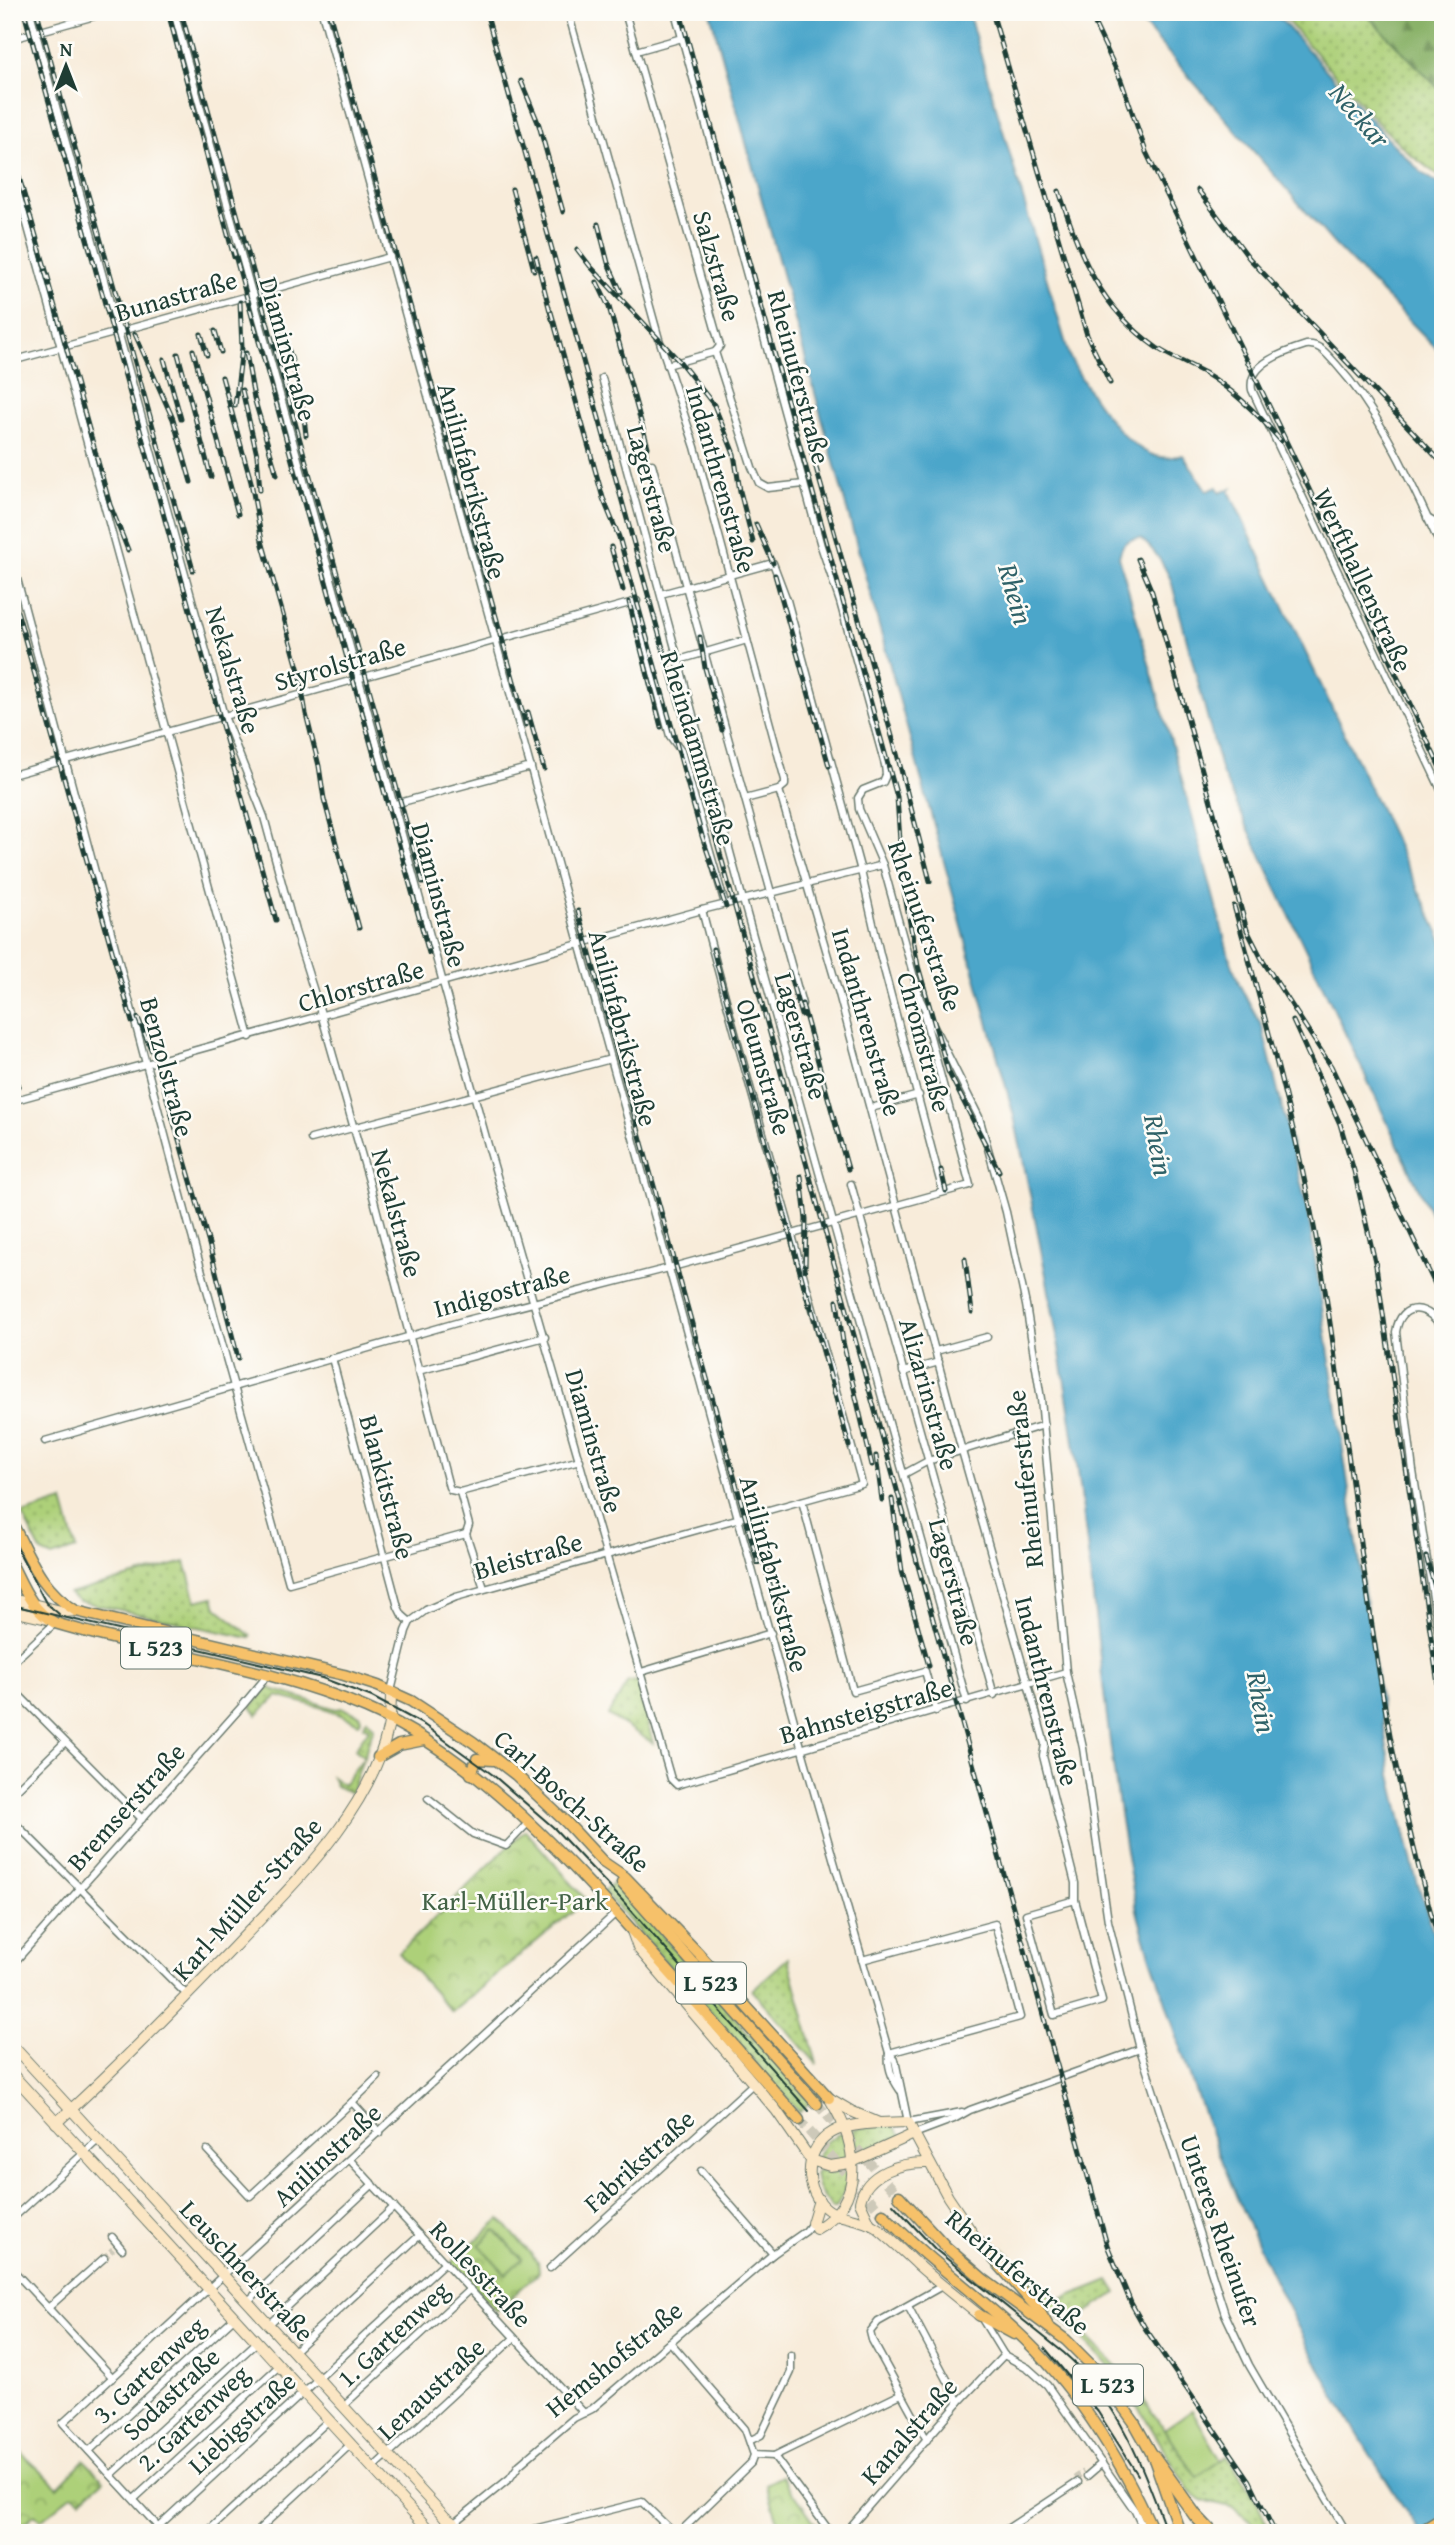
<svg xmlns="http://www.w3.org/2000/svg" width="1455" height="2545" viewBox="0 0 1455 2545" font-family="'Gentium Book Plus',serif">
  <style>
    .grass { fill: url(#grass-dots); stroke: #668656; stroke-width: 2 }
    .forest { fill: url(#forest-firs); stroke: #54784e; stroke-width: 2 }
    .park { fill: url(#park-crowns); stroke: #668656; stroke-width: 2 }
    .pitch { fill: #add079; stroke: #668656; stroke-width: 2 }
    .water { fill: #4ca6ca; stroke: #36727f; stroke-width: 2 }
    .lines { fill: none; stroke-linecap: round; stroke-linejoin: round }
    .street-tunnel { stroke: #cdc9b9; stroke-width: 6; stroke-dasharray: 6 3; stroke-linecap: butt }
    .primary-tunnel { stroke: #cdc9b9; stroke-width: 10; stroke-dasharray: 10 5; stroke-linecap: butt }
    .street-casing { stroke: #6b7a6e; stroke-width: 9 }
    .secondary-casing { stroke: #6b7a6e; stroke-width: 12 }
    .primary-casing { stroke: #6b7a6e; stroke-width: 13 }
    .highway-casing { stroke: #6b7a6e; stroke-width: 15 }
    .street { stroke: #fff; stroke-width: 6 }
    .secondary { stroke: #fbe6c4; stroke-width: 10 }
    .primary { stroke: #f6c16b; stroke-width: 10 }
    .highway { stroke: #f6c16b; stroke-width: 12 }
    .tram { stroke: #1f3d34; stroke-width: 2 }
    .rail-casing { stroke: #1f3d34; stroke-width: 5 }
    .rail { stroke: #fdfcf7; stroke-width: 2.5; stroke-dasharray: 8; stroke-linecap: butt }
    .labels { text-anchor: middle; stroke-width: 5; stroke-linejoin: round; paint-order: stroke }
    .shield { fill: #fdfcf7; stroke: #62766e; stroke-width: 2 }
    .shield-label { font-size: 24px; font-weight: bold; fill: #1f3d34 }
    .street-label { font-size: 26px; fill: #1f3d34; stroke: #fdfcf7 }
    .park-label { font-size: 26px; fill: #426245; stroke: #fdfcf7 }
    .water-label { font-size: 28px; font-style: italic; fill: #2f6268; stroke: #fdfcf7 }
  </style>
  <defs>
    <pattern id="grass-dots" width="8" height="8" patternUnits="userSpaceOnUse" patternTransform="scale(1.75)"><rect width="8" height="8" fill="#add079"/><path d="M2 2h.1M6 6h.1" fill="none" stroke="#8caa64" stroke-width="1.8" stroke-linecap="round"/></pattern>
    <pattern id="forest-firs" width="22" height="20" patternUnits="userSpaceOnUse" patternTransform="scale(1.75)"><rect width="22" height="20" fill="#8ab269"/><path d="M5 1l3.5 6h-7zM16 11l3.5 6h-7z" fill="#709257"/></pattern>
    <pattern id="park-crowns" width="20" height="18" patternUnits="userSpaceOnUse" patternTransform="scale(1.75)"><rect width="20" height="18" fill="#add079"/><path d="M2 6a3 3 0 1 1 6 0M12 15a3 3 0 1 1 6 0" fill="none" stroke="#8caa64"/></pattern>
  </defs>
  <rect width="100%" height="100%" fill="#fdfcf7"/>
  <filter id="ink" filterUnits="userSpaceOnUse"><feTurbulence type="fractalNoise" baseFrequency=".0143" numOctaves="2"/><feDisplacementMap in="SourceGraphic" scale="14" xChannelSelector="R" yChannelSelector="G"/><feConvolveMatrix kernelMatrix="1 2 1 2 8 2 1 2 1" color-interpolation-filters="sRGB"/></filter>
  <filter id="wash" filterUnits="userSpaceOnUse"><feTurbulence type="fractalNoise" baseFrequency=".00686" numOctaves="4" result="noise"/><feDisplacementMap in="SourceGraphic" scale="28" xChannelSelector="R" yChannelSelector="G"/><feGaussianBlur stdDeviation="1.57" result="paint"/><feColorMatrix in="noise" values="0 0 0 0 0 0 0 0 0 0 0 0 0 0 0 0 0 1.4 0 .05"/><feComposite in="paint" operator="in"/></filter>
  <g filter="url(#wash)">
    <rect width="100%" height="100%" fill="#f8ecda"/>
    <g class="grass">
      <path d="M1279 12H1364L1443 93V179L1411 155 1378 123Z"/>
      <path d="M63 1501 76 1549 52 1557 41 1552 22 1514Z"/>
      <path d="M185 1562 196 1601 213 1597 216 1607 251 1636 250 1638 79 1601 69 1594Z"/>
      <path d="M637 1681 653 1743 608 1715 628 1682Z"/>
      <path d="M269 1688 336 1709 342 1708 360 1715 361 1720 359 1723 327 1709 277 1696 257 1715 251 1707Z"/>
      <path d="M367 1719 374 1727 351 1793 336 1786 332 1777 343 1785 364 1757 355 1749 369 1729 363 1726Z"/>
      <path d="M614 1882 810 2102 799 2112 603 1891Z"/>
      <path d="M788 1958 817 2064 752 1990Z"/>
      <path d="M893 2125 902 2136 859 2155 853 2129Z"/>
      <path d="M842 2132 848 2156C838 2166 829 2162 817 2158L825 2142Z"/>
      <path d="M818 2170 832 2173 848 2170V2184L836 2208H832L818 2188 815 2174Z"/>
      <path d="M1002 2248 1057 2301 1109 2280 1117 2293 1072 2322 1129 2379 1197 2476 1227 2456 1257 2502 1271 2533H1266L1231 2507 1202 2500 1189 2491 1146 2419 1108 2365 1029 2287 1024 2289 1016 2275 996 2251Z"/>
    </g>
    <path class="forest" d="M1364 12H1443V93Z"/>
    <g class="park">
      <path d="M525 1830 586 1900 452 2012 399 1953Z"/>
      <path d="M500 2219 538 2262 539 2272 496 2311 451 2263Z"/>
      <path d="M13 2445 58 2487 84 2460 104 2480 81 2500 73 2494 41 2520 35 2514 12 2533Z"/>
      <path d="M782 2476 822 2533H782L766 2484Z"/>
    </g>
    <g class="pitch">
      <path d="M495 2230 522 2259 506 2274 479 2245Z"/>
      <path d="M1192 2410 1221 2460 1197 2477 1164 2429Z"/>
    </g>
    <g class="water">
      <path d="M710 12H968L1070 358C1086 388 1121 446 1156 456 1165 459 1174 457 1183 455L1207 491 1217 487 1220 493 1231 488 1229 491 1443 942V1240L1222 773 1171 580C1163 563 1155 550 1140 538 1127 539 1122 543 1119 557L1193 819 1229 956 1240 986 1262 1026 1308 1212 1391 1775 1414 1871 1443 1964V2533H1421C1311 2371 1225 2196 1168 2009 1157 1973 1142 1937 1135 1901 1108 1761 1097 1619 1079 1478 1063 1356 1039 1236 1014 1116Z"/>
      <path d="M1133 12H1274L1387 138 1421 172 1443 187V355L1334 244Z"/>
    </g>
  </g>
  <g filter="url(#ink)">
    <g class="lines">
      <g class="street-tunnel">
        <path d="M104 2258 113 2249"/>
        <path d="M1075 2478 1084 2472"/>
      </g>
      <g class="primary-tunnel">
        <path d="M817 2104 899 2196"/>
        <path d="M799 2120 883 2214"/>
      </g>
      <defs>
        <g id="street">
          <path d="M30 12 224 716 264 817 295 931 322 1017 369 1181 449 1487 451 1490 460 1492"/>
          <path d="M174 12 488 1145 671 1779 677 1785 683 1783 1066 1672"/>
          <path d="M322 12 802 1750 889 2053 895 2060 908 2122 962 2112"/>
          <path d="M568 12 659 339 695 447 785 780V785L779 790"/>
          <path d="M625 12 720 346 715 352 752 467 759 483 768 488 804 484"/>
          <path d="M675 12 821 546 840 602 885 765 886 775 883 782 863 790 858 798 859 809 883 865 920 999 979 1117 1006 1212 1026 1305 1041 1399 1066 1672 1083 1748 1108 1921 1140 2049 1225 2314 1249 2365 1347 2533"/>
          <path d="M12 39 109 12"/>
          <path d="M636 51 682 38"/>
          <path d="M12 169 250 1037"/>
          <path d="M12 361 390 257"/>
          <path d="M667 365 715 352"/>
          <path d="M602 378 743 900 967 1702"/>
          <path d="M652 464 802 1004"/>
          <path d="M1427 518 1443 527"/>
          <path d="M1443 551C1412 486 1385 418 1336 364 1327 355 1320 343 1306 345 1284 352 1247 364 1252 390L1443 794"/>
          <path d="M12 560 190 1229 289 1583 466 1534"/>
          <path d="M661 594 773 563 787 600 861 871 880 954 943 1192"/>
          <path d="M634 602 670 736 681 751 725 904"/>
          <path d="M679 660 747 640"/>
          <path d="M12 775 637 601"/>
          <path d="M779 790 839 994 962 1451 1045 1744 1043 1756 1075 1883V1900L1102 2001 1054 2015 1026 1914 1075 1900"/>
          <path d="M745 799 779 790"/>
          <path d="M395 804 531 767"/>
          <path d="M12 1090 15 1101"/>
          <path d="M12 1101 702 910 883 865"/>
          <path d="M871 1108 919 1095"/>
          <path d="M311 1139 611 1059"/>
          <path d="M851 1184 994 1695"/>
          <path d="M1443 1330C1430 1305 1401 1299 1396 1332L1413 1471 1443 1661"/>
          <path d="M936 1351 987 1337"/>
          <path d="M332 1358 398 1607 402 1615 410 1622"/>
          <path d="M418 1371 545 1337"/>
          <path d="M903 1372 939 1362"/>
          <path d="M45 1441 463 1321 669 1268 970 1185 924 1014"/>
          <path d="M904 1474 928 1461 1044 1425"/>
          <path d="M802 1501 853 1691 925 1671 936 1711"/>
          <path d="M466 1534 469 1525 460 1492 580 1460"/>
          <path d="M466 1534 484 1588"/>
          <path d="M12 1663 55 1623"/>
          <path d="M641 1672 771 1633"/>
          <path d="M12 1688 142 1819"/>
          <path d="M391 1691 406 1631 410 1622 426 1610 456 1597 862 1484C810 1293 752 1103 702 910"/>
          <path d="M12 1794 65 1742"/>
          <path d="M428 1798 473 1834 506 1846 528 1823"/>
          <path d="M12 1820 188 1996"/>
          <path d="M862 1960 995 1924 1020 2017 889 2053"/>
          <path d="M12 1965 243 1705 263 1681 266 1674"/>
          <path d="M889 2053C887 2067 892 2079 900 2090"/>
          <path d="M352 2102 378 2077"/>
          <path d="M914 2134 954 2119 970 2110 1140 2049"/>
          <path d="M207 2150 250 2196 352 2102 380 2133"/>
          <path d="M350 2160 584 2413"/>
          <path d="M701 2171 773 2254"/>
          <path d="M12 2219 98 2140"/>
          <path d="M112 2237 122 2249"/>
          <path d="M550 2268 754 2083"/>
          <path d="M12 2269 113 2378"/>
          <path d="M247 2302 373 2184"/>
          <path d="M908 2306 959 2402"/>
          <path d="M48 2308 104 2258"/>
          <path d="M982 2319 1004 2355 1028 2368 1047 2385 1135 2511 1145 2533"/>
          <path d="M268 2325 394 2207"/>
          <path d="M670 2342 745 2429 754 2455 751 2463 679 2533"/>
          <path d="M293 2352 420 2235"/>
          <path d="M343 2406 470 2289"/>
          <path d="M751 2440 761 2435 791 2372V2355"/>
          <path d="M927 2440 872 2340 870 2332 878 2322 942 2286"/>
          <path d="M89 2451 235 2317"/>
          <path d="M754 2455 774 2456 831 2533"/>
          <path d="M774 2456 901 2394"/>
          <path d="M373 2468 514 2338"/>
          <path d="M111 2475 257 2342"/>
          <path d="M1087 2476 1102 2463"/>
          <path d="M134 2499 279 2366"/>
          <path d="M151 2533 445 2262"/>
          <path d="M164 2533 63 2423 616 1913"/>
          <path d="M206 2533 329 2420"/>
          <path d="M255 2533 351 2444"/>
          <path d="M442 2533 510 2478 519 2465 574 2418 592 2409 773 2254 806 2231 812 2223"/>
          <path d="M518 2533 642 2502 674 2533"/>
          <path d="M845 2533 959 2402 1004 2355"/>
          <path d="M1001 2533 1078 2482"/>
        </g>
        <g id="secondary">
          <path d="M12 1599 65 1612 76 1611"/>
          <path d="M12 1611 47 1619"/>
          <path d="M632 1931 638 1948 776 2110 811 2160 830 2166 850 2163 914 2134"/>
          <path d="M12 2045 445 2517 467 2533"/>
          <path d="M12 2074 432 2533"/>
          <path d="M829 2098 851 2111 879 2123 908 2122 948 2197 977 2240"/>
          <path d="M56 2123C118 2067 176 2007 234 1947 291 1886 370 1813 388 1728 391 1716 391 1703 391 1691"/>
          <path d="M879 2123C864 2124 850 2125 837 2130 808 2143 802 2178 820 2202 834 2221 859 2215 877 2228 891 2239 904 2252 917 2264 937 2282 958 2298 979 2315"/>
          <path d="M812 2223 819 2200"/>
          <path d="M870 2224 860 2202C866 2172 902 2162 929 2163"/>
          <path d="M816 2229C867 2201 857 2143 831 2101"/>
        </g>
        <g id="primary">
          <path d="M12 1523C30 1558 41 1590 76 1611L344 1675 378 1686 411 1701 473 1742 516 1775 567 1823 603 1862 625 1877 699 1954 829 2098"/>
          <path d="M12 1565C23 1587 32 1611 55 1623 158 1654 266 1665 366 1708 477 1756 573 1864 653 1954 702 2009 751 2064 799 2120"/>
          <path d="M378 1757 399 1745 424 1740"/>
          <path d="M471 1774 477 1759 493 1760"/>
          <path d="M622 1883 817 2104"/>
          <path d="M899 2196 946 2247 983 2279 1066 2340 1098 2372 1134 2422 1153 2456 1180 2533"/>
          <path d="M883 2214C924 2257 972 2290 1016 2331 1077 2387 1120 2457 1154 2533"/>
          <path d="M977 2240 1038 2309 1047 2324"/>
          <path d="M979 2315 1014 2334"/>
        </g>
        <g id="highway">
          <path d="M1153 2456 1195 2515 1212 2533"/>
          <path d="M1420 2533 1443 2519"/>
          <path d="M1439 2533 1443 2530"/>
        </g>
      </defs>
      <use href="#street" class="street-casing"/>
      <use href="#secondary" class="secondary-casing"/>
      <use href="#primary" class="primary-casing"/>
      <use href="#highway" class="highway-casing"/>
      <use href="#street" class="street"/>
      <use href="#secondary" class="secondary"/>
      <use href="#primary" class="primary"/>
      <use href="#highway" class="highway"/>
      <g class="tram">
        <path d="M12 1539 46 1603 59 1614"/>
        <path d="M12 1605 322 1678 372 1697 424 1725 493 1775 553 1827 622 1900 809 2111"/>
        <path d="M893 2204 936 2250 1064 2353C1119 2401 1143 2466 1167 2533"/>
        <path d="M1045 2348 1098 2412 1138 2475"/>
      </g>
      <defs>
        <g id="rail">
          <path d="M24 12 276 920"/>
          <path d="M37 12 193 570"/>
          <path d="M168 12 234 257"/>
          <path d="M181 12 423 883"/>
          <path d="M329 12 526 725"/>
          <path d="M486 12 1107 2245 1131 2303 1145 2328 1250 2481 1275 2533"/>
          <path d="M680 12 897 797 903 885 918 966 948 1071 999 1171"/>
          <path d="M992 12 1087 335 1110 383"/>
          <path d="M1089 12 1121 80 1146 152 1300 470 1443 774"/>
          <path d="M521 81 539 125 563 212"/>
          <path d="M12 132 17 149"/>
          <path d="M12 153 49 281"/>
          <path d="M512 189 534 270"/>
          <path d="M1198 190 1249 258 1443 464"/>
          <path d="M1059 191C1081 257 1098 306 1157 348 1172 358 1189 364 1205 373 1233 390 1260 416 1281 441"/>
          <path d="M598 224 608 263 621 292"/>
          <path d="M233 248 429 953"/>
          <path d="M577 249 590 266 680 362 714 405 734 454 740 491 753 542"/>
          <path d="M536 257 552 319"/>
          <path d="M45 271 110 505 128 550"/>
          <path d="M597 282 609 307 648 447"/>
          <path d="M267 294C287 335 302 390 306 435"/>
          <path d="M551 312 603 498 619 537 702 836 726 907"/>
          <path d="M215 331 221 352"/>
          <path d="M135 334 173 419 191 482"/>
          <path d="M201 334 207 355"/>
          <path d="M193 350 238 514"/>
          <path d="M246 353 254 398 277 475"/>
          <path d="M178 354 211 477"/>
          <path d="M164 359 181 419"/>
          <path d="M222 377 251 482 262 541 299 671 306 714 319 766 324 799 359 928"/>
          <path d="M242 390 257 455 260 490"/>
          <path d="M235 406 242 348 240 302"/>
          <path d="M807 436 897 754 930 881"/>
          <path d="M644 438 648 468 666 534"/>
          <path d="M756 524 773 563"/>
          <path d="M611 547 623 590"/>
          <path d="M1138 559 1152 592 1247 930 1263 961 1331 1066 1443 1301"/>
          <path d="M775 575 829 766"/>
          <path d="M12 593 132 1022"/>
          <path d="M629 602 661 727"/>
          <path d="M700 637 705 668 722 730"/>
          <path d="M528 712 544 769"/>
          <path d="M1234 906C1268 1027 1301 1147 1322 1271 1359 1499 1373 1732 1443 1953"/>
          <path d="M578 911 758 1563"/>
          <path d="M713 949 809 1305"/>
          <path d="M789 972 801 1015"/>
          <path d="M802 1004 848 1169"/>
          <path d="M138 1018 157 1063 209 1244 238 1358"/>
          <path d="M1293 1021 1340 1124 1354 1171 1376 1266 1443 1718"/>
          <path d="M12 1064 18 1086"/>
          <path d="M941 1170 946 1191"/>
          <path d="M801 1176 806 1219 805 1270"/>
          <path d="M965 1259 972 1312"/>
          <path d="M808 1295 849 1446"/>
          <path d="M837 1301 843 1342 872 1465"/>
          <path d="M1013 1435 1017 1446"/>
          <path d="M876 1456 882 1500"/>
          <path d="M892 1499 902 1571 929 1666"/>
          <path d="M761 1552 778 1613"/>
          <path d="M1426 1557 1443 1613"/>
          <path d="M1436 1708 1443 1750"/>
        </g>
      </defs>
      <use href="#rail" class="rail-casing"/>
      <use href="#rail" class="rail"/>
    </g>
  </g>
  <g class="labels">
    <g class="shield">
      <rect x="121" y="1627.5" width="70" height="41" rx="5"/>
      <rect x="676" y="1962.5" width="70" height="41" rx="5"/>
      <rect x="1073" y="2364.5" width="70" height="41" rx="5"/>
    </g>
    <g class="shield-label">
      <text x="156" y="1656">L 523</text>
      <text x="711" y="1991">L 523</text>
      <text x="1108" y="2393">L 523</text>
    </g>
    <g class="street-label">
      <text transform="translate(717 266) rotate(74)" y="9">Salzstraße</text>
      <text transform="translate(176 296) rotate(-16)" y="9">Bunastraße</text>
      <text transform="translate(288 349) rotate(74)" y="9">Diaminstraße</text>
      <text transform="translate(799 377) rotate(75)" y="9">Rheinuferstraße</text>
      <text transform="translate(721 479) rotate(74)" y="9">Indanthrenstraße</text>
      <text transform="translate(472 481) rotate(75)" y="9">Anilinfabrikstraße</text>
      <text transform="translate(652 489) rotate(75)" y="9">Lagerstraße</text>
      <text transform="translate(1363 580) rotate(65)" y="9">Werfthallenstraße</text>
      <text transform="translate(340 664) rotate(-16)" y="9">Styrolstraße</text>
      <text transform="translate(233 670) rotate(73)" y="9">Nekalstraße</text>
      <text transform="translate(698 748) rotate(73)" y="9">Rheindammstraße</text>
      <text transform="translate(439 895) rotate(75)" y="9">Diaminstraße</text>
      <text transform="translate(925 926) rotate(71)" y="9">Rheinuferstraße</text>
      <text transform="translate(361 986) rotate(-16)" y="9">Chlorstraße</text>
      <text transform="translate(867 1022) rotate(74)" y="9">Indanthrenstraße</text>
      <text transform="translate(623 1028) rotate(75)" y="9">Anilinfabrikstraße</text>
      <text transform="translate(801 1036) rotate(74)" y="9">Lagerstraße</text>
      <text transform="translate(924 1042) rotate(75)" y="9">Chromstraße</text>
      <text transform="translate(167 1067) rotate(75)" y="9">Benzolstraße</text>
      <text transform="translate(764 1067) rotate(74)" y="9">Oleumstraße</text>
      <text transform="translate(397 1213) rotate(75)" y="9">Nekalstraße</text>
      <text transform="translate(502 1291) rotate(-15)" y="9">Indigostraße</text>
      <text transform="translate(929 1394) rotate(74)" y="9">Alizarinstraße</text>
      <text transform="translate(594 1441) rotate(74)" y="9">Diaminstraße</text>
      <text transform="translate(1025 1479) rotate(-96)" y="9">Rheinuferstraße</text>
      <text transform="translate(387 1487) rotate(75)" y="9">Blankitstraße</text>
      <text transform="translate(528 1556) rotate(-16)" y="9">Bleistraße</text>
      <text transform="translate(774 1574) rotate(75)" y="9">Anilinfabrikstraße</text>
      <text transform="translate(954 1582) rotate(75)" y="9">Lagerstraße</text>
      <text transform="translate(1047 1691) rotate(76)" y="9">Indanthrenstraße</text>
      <text transform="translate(866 1711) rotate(-16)" y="9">Bahnsteigstraße</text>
      <text transform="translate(572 1801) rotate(42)" y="9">Carl-Bosch-Straße</text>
      <text transform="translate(126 1807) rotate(-48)" y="9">Bremserstraße</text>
      <text transform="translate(247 1899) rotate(-48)" y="9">Karl-Müller-Straße</text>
      <text transform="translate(327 2155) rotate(-43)" y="9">Anilinstraße</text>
      <text transform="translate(639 2161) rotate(-42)" y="9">Fabrikstraße</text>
      <text transform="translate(1221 2231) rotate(71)" y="9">Unteres Rheinufer</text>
      <text transform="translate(247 2271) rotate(47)" y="9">Leuschnerstraße</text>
      <text transform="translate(1018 2272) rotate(40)" y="9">Rheinuferstraße</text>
      <text transform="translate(481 2274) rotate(47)" y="9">Rollesstraße</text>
      <text transform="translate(393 2334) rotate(-43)" y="9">1. Gartenweg</text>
      <text transform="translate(614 2359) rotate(-39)" y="9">Hemshofstraße</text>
      <text transform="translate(149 2370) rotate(-43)" y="9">3. Gartenweg</text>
      <text transform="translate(431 2389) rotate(-43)" y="9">Lenaustraße</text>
      <text transform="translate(171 2394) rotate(-43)" y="9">Sodastraße</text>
      <text transform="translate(193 2418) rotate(-43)" y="9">2. Gartenweg</text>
      <text transform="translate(242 2423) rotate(-43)" y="9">Liebigstraße</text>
      <text transform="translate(909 2431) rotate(-49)" y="9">Kanalstraße</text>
    </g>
    <g class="park-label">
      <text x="515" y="1910">Karl-Müller-Park</text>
    </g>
    <g class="water-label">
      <text transform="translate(1360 115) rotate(49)" y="10">Neckar</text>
      <text transform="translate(1016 594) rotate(74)" y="10">Rhein</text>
      <text transform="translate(1159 1145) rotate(80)" y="10">Rhein</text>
      <text transform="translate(1262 1702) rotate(80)" y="10">Rhein</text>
    </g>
  </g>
  <rect width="1455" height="2545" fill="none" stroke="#fdfcf7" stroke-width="42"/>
  <g transform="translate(66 66)" stroke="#fdfcf7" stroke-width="5" paint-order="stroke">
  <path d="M0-5L12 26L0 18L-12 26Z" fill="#1f3d34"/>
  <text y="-10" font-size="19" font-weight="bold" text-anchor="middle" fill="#1f3d34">N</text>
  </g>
</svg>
